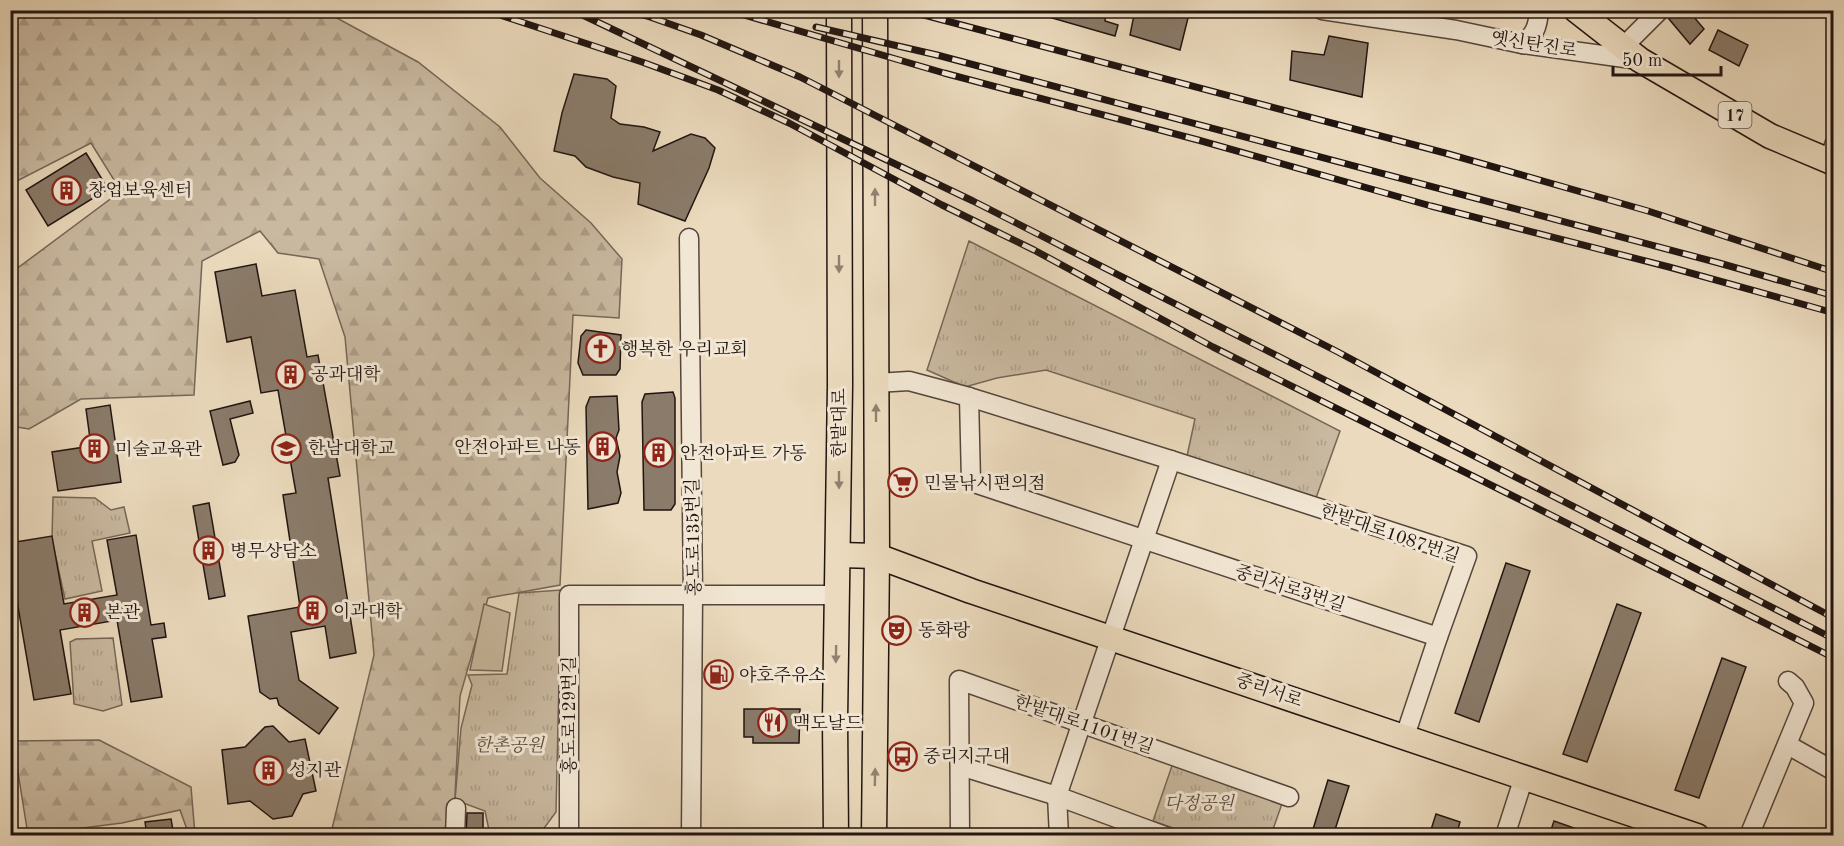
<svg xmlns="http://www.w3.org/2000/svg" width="1844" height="846" viewBox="0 0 1844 846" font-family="'Old Standard TT','Noto Serif KR',serif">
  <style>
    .grass { fill: url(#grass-tufts); stroke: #756758; stroke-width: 1.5 }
    .forest { fill: url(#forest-firs); stroke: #756758; stroke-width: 1.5 }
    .pitch { fill: #c9b9a0; stroke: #756758; stroke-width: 1.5 }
    .building { fill: #8a7b6a; stroke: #211511; stroke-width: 1.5 }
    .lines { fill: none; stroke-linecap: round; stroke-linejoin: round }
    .minor-casing { stroke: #54463c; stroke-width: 21 }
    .major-casing { stroke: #211511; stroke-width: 27 }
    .minor { stroke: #f2e7d4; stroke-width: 18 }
    .major { stroke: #ebdabd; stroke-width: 24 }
    .rail-casing { stroke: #211511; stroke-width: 7 }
    .rail { stroke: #f2e7d4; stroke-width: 4.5; stroke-dasharray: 14; stroke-linecap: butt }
    .oneway { fill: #908170 }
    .labels { text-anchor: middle; stroke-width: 6; stroke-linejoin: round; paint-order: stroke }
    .shield { fill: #f2e7d4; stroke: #60544c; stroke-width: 1.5 }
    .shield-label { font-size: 16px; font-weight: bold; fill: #211511 }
    .street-label { font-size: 18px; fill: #211511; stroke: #f2e7d4 }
    .poi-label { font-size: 18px; fill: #211511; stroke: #f2e7d4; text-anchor: start }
    .park-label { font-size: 18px; font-style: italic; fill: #5c4e43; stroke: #f2e7d4 }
  </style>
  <defs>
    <pattern id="grass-tufts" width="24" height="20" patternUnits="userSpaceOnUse" patternTransform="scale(1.5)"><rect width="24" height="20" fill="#c9b9a0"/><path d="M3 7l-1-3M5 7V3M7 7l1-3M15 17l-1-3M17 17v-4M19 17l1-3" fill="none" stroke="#ac9e89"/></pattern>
    <pattern id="forest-firs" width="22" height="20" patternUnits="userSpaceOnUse" patternTransform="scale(1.5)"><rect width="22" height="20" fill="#c9b9a0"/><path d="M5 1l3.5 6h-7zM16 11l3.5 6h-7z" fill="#ac9e89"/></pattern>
  </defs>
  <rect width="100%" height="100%" fill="#ebdabd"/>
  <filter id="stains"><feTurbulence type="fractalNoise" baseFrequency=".00333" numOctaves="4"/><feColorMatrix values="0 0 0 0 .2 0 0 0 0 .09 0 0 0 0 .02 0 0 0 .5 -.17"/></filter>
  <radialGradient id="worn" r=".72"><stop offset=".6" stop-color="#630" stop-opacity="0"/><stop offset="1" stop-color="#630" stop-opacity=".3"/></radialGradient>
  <g class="grass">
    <path d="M969 241 1340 431 1316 498 1187 456 1195 419 1046 370 997 378 965 387 927 370Z"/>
    <path d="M53 497 95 498 111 510 124 507 130 533 92 541 102 591 65 599 52 540Z"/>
    <path d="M561 590 556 812 539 835H490L485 811 455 800 461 728 472 685 468 675 507 674 519 593Z"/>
    <path d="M113 638 122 705 103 711 74 704 70 642 76 639Z"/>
    <path d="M1174 760 1284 798 1271 835H1193L1153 821Z"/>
  </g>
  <g class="forest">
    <path d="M10 11H324L418 62 500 127 540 178 591 223 622 259 619 318 573 315 560 585 488 598 460 696 453 835H314L331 833 374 655 345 337 319 259 278 253 260 231 202 261 194 395 81 399 29 429 11 426V273L121 191 91 143 15 182H11Z"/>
    <path d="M99 740 191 787 195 835H189L180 810 122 823 28 835 13 741Z"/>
  </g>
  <path class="pitch" d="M484 604 510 613 502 671 470 670Z"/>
  <g class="building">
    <path d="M1038 10H1106L1105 21 1118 25 1115 36 1038 14Z"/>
    <path d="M1135 10H1190L1180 50 1130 35Z"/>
    <path d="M1679 10H1688L1704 29 1690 44 1669 19Z"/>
    <path d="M1718 30 1748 45 1739 66 1709 50Z"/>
    <path d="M1329 36 1368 43 1362 97 1290 80 1292 51 1324 55Z"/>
    <path d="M574 74 607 79 616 86 611 118 620 124 644 127 660 132 653 151 691 134 705 138 715 148 709 168 685 221 638 204 640 183 613 177 586 167 575 156 554 151 562 113Z"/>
    <path d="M86 153 108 189 48 226 26 190Z"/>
    <path d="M256 264 262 296 295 290 307 357 318 355 340 476 328 478 356 653 330 658 325 626 291 632 299 680 338 708 319 734 279 705 277 698 270 699 260 692 248 616 300 607 283 495 296 493 278 390 261 393 251 337 227 342 215 272Z"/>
    <path d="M586 330 621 335 620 369 616 375H583L578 363 581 336Z"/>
    <path d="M673 392 675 398V504L671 510H644L642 402 645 394Z"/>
    <path d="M617 396 619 430 616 438 620 456 617 472 621 493 618 503 588 509 586 407 590 397Z"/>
    <path d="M250 401 253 413 230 419 239 455 235 462 223 465 210 411Z"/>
    <path d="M110 405 121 482 58 491 52 452 91 446 86 409Z"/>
    <path d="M209 503 225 596 209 599 193 506Z"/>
    <path d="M136 535 151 625 164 623 166 637 152 639 162 697 131 702 117 620 60 630 71 694 34 700 10 560V543L52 536 64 604 117 595 107 540Z"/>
    <path d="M1506 563 1530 571 1479 722 1455 713Z"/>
    <path d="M1617 604 1641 613 1587 762 1563 754Z"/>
    <path d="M1722 658 1746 667 1699 798 1675 790Z"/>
    <path d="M744 709H800L799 743H753V737H744Z"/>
    <path d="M273 726 289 742 305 739 316 791 303 794 292 816 273 819 250 801 228 804 222 750 245 747 265 727Z"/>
    <path d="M1328 780 1349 786 1333 836H1311Z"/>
    <path d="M467 813H483V836H466Z"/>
    <path d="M1436 814 1460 822 1456 836H1429Z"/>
    <path d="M171 819 174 836H147L145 822Z"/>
    <path d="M1554 821 1591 834V836H1549Z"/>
  </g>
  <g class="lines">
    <defs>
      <g id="minor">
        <path d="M1322 10 1456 30 1522 44 1639 60"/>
        <path d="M1522 44C1535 35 1538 26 1539 10"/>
        <path d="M1624 46 1660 10"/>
        <path d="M1830 161 1834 145"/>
        <path d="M689 238 693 596 691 836"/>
        <path d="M876 383 909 381 969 397 1171 460 1467 556 1438 637 1405 736"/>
        <path d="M969 397 971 482 1438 637"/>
        <path d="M1788 745 1834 771"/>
        <path d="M960 766 1057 796 1165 836"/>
        <path d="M455 836 456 808"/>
        <path d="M569 836V595H837"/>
        <path d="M960 836 959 680 1289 797"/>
        <path d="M1059 836 1057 796 1171 460"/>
        <path d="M1505 836 1524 777"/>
        <path d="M1749 836 1804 703 1795 687 1788 681"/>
      </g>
      <g id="major">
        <path d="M1576 10 1640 60 1770 136 1834 163"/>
        <path d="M839 555 877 556 971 591 1697 836"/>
        <path d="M836 836 835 720 840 385 839 10"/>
        <path d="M874 836 877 556 875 10"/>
      </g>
    </defs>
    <use href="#minor" class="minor-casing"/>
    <use href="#major" class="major-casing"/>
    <use href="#minor" class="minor"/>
    <use href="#major" class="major"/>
    <defs>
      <g id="rail">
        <path d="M485 10 642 62 718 90 789 123 942 205 1034 250 1213 347 1525 502 1834 658"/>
        <path d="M572 10 973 201 1834 639"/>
        <path d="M625 10 650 17 701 35 800 77 1338 352 1834 618"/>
        <path d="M727 10 944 73 1198 140 1431 206 1669 267 1834 313"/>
        <path d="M905 10 1445 153 1648 211 1834 272"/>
        <path d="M816 27 937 55 1719 263 1834 296"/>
      </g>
    </defs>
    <use href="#rail" class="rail-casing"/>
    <use href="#rail" class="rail"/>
  </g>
  <defs><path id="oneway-solid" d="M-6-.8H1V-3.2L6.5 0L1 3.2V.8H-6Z" transform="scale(1.5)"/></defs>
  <g class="oneway">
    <use href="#oneway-solid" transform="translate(839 69) rotate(90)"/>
    <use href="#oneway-solid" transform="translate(875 197) rotate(-90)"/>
    <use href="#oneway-solid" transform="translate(839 264) rotate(90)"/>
    <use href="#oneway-solid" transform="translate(876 413) rotate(-90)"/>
    <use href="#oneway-solid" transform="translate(839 480) rotate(90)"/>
    <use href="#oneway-solid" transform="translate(836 654) rotate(91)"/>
    <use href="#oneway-solid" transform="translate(875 777) rotate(-89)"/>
  </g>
  <defs>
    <symbol id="building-ring" viewBox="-11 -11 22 22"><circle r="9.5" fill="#f2e7d4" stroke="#8f2418" stroke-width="1.5"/><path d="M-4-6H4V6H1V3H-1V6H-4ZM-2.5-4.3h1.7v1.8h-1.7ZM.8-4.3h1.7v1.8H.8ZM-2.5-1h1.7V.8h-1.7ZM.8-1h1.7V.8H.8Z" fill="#8f2418"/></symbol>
    <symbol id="church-ring" viewBox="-11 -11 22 22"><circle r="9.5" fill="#f2e7d4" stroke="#8f2418" stroke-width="1.5"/><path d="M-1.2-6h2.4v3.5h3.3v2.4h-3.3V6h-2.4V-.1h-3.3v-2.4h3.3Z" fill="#8f2418"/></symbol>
    <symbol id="university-ring" viewBox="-11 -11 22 22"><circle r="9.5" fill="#f2e7d4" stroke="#8f2418" stroke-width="1.5"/><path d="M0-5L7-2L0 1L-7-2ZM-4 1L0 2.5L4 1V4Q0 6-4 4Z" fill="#8f2418"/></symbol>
    <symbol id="supermarket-ring" viewBox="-11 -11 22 22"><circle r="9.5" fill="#f2e7d4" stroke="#8f2418" stroke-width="1.5"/><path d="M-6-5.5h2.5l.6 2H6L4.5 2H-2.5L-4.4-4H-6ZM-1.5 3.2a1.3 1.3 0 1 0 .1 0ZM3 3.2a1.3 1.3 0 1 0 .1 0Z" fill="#8f2418"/></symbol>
    <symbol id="theatre-ring" viewBox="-11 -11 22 22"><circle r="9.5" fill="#f2e7d4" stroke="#8f2418" stroke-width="1.5"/><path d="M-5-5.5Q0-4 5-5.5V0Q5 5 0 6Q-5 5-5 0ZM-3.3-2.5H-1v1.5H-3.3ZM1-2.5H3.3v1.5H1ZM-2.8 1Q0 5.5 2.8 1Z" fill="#8f2418"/></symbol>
    <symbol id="fuel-ring" viewBox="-11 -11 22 22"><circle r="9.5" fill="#f2e7d4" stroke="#8f2418" stroke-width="1.5"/><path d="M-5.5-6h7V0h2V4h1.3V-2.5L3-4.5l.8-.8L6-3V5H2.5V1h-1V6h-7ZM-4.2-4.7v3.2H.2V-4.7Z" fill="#8f2418"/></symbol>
    <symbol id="restaurant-ring" viewBox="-11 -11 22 22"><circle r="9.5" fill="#f2e7d4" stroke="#8f2418" stroke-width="1.5"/><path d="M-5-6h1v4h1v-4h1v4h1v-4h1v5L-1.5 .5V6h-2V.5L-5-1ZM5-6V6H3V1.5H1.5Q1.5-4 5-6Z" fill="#8f2418"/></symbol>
    <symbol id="bus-ring" viewBox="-11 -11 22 22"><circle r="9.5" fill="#f2e7d4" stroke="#8f2418" stroke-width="1.5"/><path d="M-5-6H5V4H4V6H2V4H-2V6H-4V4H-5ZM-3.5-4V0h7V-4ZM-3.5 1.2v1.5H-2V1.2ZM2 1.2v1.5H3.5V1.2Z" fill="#8f2418"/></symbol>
  </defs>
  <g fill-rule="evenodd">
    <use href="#building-ring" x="50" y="174" width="33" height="33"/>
    <use href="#church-ring" x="584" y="332" width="33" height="33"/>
    <use href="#building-ring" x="274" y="358" width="33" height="33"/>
    <use href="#building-ring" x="586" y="430" width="33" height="33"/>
    <use href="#university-ring" x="270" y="432" width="33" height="33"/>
    <use href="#building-ring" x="78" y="432" width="33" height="33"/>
    <use href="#building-ring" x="642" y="436" width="33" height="33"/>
    <use href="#supermarket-ring" x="886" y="466" width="33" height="33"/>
    <use href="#building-ring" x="192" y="534" width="33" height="33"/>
    <use href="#building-ring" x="296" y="594" width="33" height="33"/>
    <use href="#building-ring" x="68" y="596" width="33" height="33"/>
    <use href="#theatre-ring" x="880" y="614" width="33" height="33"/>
    <use href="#fuel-ring" x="702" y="658" width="33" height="33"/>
    <use href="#restaurant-ring" x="756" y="706" width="33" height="33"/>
    <use href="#bus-ring" x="886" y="740" width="33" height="33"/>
    <use href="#building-ring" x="252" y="754" width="33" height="33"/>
  </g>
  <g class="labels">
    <rect class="shield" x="1718.5" y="102" width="33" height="26" rx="4.5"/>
    <g class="shield-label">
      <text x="1735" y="121">17</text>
    </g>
    <g class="street-label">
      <text transform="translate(1534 44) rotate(9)" y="6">옛신탄진로</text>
      <text transform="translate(839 423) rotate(-90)" y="6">한밭대로</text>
      <text transform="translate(1390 533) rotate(19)" y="6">한밭대로1087번길</text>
      <text transform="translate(693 537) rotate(-91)" y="6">홍도로135번길</text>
      <text transform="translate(1290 588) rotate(18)" y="6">중리서로3번길</text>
      <text transform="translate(1269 690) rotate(19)" y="6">중리서로</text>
      <text transform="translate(569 715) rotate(-90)" y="6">홍도로129번길</text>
      <text transform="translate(1084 724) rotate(19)" y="6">한밭대로1101번길</text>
    </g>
    <g class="poi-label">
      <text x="88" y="196">창업보육센터</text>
      <text x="621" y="355">행복한 우리교회</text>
      <text x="311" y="380">공과대학</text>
      <text x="581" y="453" text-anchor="end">안전아파트 나동</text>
      <text x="308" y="454">한남대학교</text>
      <text x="115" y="455">미술교육관</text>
      <text x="680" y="459">안전아파트 가동</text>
      <text x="924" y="489">민물낚시편의점</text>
      <text x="230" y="557">병무상담소</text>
      <text x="333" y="617">이과대학</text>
      <text x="105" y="618">본관</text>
      <text x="918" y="636">동화랑</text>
      <text x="739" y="681">야호주유소</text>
      <text x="793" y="729">맥도날드</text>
      <text x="923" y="762">중리지구대</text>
      <text x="289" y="776">성지관</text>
    </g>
    <g class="park-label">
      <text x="509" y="751">한촌공원</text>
      <text x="1199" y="809">다정공원</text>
    </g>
  </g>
  <rect width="1844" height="846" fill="none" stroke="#ebdabd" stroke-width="36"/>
  <rect x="12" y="12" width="1820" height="822" fill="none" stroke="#211511" stroke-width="3"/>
  <rect x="18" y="18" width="1808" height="810" fill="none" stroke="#211511" stroke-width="1.5"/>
  <path d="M1613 66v9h108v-9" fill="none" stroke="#211511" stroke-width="3"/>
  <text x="1622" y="66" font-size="18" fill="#211511" stroke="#f2e7d4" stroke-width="4.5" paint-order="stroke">50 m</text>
  <rect width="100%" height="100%" filter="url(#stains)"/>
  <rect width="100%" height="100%" fill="url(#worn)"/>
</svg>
